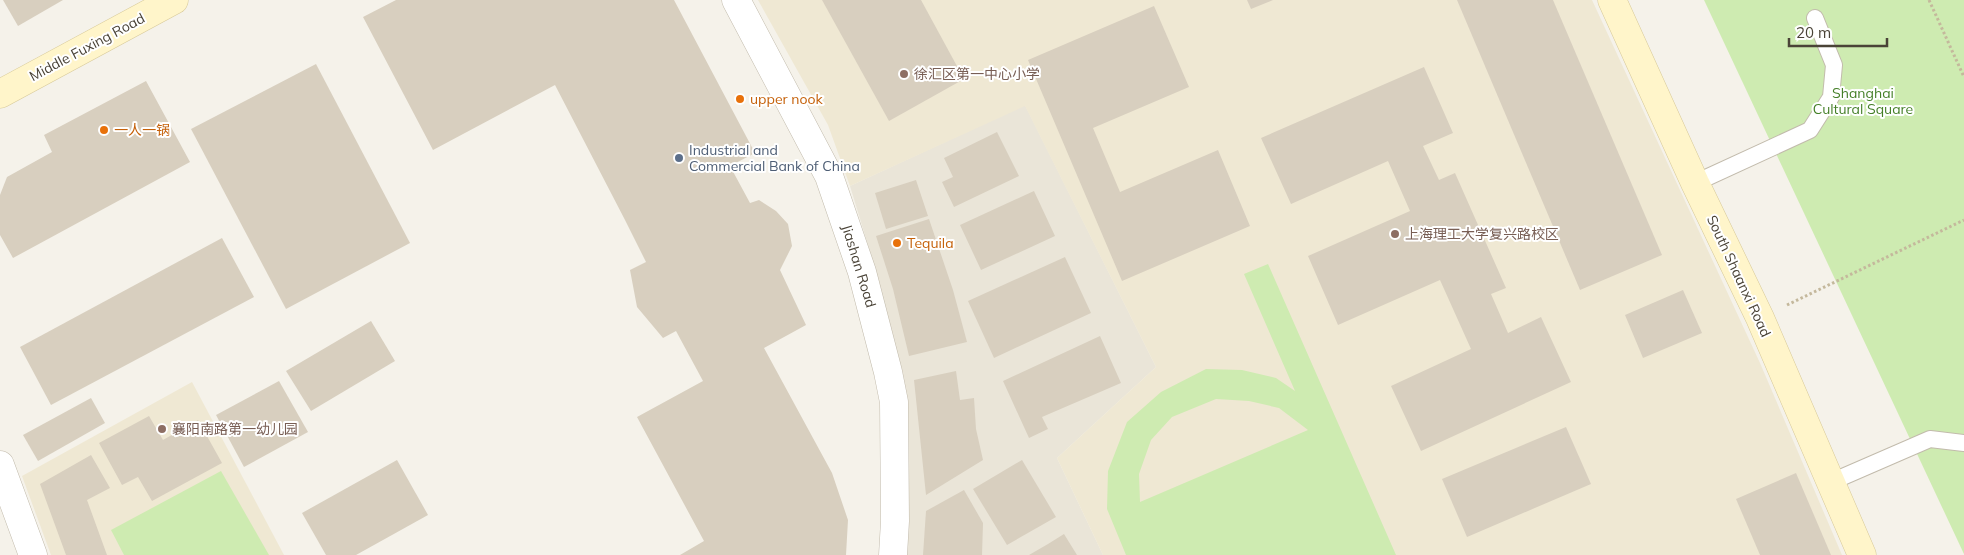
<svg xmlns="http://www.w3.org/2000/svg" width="1964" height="555" viewBox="0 0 1964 555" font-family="Mulish,'Noto Sans SC',sans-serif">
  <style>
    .residential { fill: #eae5d8 }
    .education { fill: #efe8d3 }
    .green { fill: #ceebb1; fill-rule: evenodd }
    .building { fill: #d8cfbf }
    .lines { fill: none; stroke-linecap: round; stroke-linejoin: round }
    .service-casing { stroke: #c2bbac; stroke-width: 18 }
    .minor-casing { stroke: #c2bbac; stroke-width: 29 }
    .tertiary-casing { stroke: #c2bbac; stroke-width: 29 }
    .secondary-casing { stroke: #d7c998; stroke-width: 29 }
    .path { stroke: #c4b89c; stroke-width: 3; stroke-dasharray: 2.5 2.5; stroke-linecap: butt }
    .service { stroke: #fff; stroke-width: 16 }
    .minor { stroke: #fff; stroke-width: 28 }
    .tertiary { stroke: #fff; stroke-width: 28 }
    .secondary { stroke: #fff5ca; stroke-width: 28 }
    .education-dot { fill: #8d6e63; stroke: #fff; stroke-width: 2 }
    .food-dot { fill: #e8710a; stroke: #fff; stroke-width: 2 }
    .service-dot { fill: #5c6f8a; stroke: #fff; stroke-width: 2 }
    .labels { text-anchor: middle; stroke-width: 4; stroke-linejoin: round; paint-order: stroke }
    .street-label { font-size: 14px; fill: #4a4337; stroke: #fff }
    .education-label { font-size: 14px; fill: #785e54; stroke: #fff; text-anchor: start }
    .park-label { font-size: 14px; fill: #447f27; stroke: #fff }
    .food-label { font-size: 14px; fill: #c56008; stroke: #fff; text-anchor: start }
    .service-label { font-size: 14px; fill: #4e5e75; stroke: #fff; text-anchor: start }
  </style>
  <rect width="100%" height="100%" fill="#f5f2ea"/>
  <path class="residential" d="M1025 105 1156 367 1057 458 1103 555H906L904 397 871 255 850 186Z"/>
  <g class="education">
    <path d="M758 0H1592L1760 363 1842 555H1103L1057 458 1156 367 1025 106 850 186 828 125Z"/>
    <path d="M192 382 284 555H51L22 476Z"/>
  </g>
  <g class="green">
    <path d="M1704 0H1964V554Z"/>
    <path d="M1268 264 1396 555H1126L1107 509 1108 471 1127 422 1161 392 1206 369 1242 370 1276 378 1295 391 1244 274ZM1216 399 1249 401 1279 408 1308 430 1140 502 1139 474 1151 440 1172 417Z"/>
    <path d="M221 471 269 555H124L111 530Z"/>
  </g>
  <g class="building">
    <path d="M3 0H63L18 26Z"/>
    <path d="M396 0H674L755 153 730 166 750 203 759 200 776 211 788 224 792 246 780 270 806 325 764 348 832 473 848 520 846 555H680L704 541 637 417 703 381 676 331 663 338 637 307 630 270 646 262 625 220 555 85 433 150 363 17Z"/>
    <path d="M822 0H921L964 79 889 121Z"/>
    <path d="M1247 0H1273L1251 9Z"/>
    <path d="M1457 0H1553L1662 255 1580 290Z"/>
    <path d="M1154 6 1189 87 1093 128 1120 192 1218 150 1250 226 1122 281 1028 60Z"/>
    <path d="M316 64 410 243 286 309 191 129Z"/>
    <path d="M1424 67 1453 133 1423 146 1439 180 1455 173 1506 288 1491 294 1508 333 1541 317 1571 382 1421 451 1391 386 1471 349 1440 280 1338 325 1308 256 1410 211 1388 161 1291 204 1261 138Z"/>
    <path d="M146 81 190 162 13 258 0 235V195L7 177 52 152 44 135Z"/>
    <path d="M997 132 1019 176 954 207 942 182 953 177 944 158Z"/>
    <path d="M916 180 928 216 886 229 875 193Z"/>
    <path d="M1034 191 1055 236 981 270 960 225Z"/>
    <path d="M929 219 953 290 967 342 909 356 893 289 876 236Z"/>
    <path d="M222 238 254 297 51 405 20 347Z"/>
    <path d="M1065 257 1091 313 994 358 968 301Z"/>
    <path d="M1683 290 1702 333 1643 358 1625 315Z"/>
    <path d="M371 321 395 361 311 411 286 371Z"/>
    <path d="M1100 336 1121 383 1042 417 1048 429 1029 438 1003 381Z"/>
    <path d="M956 371 960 400 974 398 976 429 983 460 926 495 914 380Z"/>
    <path d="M279 381 308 432 244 467 216 415Z"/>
    <path d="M91 398 105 423 38 461 23 435Z"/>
    <path d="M149 416 163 440 198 420 222 463 152 501 138 477 122 485 99 443Z"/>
    <path d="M1566 427 1591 484 1467 537 1442 479Z"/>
    <path d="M91 455 110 488 87 500 107 555H66L40 484Z"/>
    <path d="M397 460 428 515 356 555H326L302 513Z"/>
    <path d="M1022 460 1056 517 1007 545 973 489Z"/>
    <path d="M1796 473 1831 555H1760L1736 499Z"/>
    <path d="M964 490 983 523 982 555H923L926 511Z"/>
    <path d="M1064 534 1077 555H1029L1048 544Z"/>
  </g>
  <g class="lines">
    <defs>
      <g id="service">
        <path d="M1695 183 1810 130 1831 97 1834 65 1815 18"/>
        <path d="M1831 482 1930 439 1964 443"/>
      </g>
      <path id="minor" d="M736 0 829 176 862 272 888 372 894 402 895 521 893 555"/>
      <path id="tertiary" d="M0 465 33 555"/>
      <g id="secondary">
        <path d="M1612 0 1695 183 1760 318 1862 555"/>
        <path d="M0 94 174 0"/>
      </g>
    </defs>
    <use href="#service" class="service-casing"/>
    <use href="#minor" class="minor-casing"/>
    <use href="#tertiary" class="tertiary-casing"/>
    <use href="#secondary" class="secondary-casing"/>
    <g class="path">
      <path d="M1929 0 1964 77"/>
      <path d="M1787 305 1964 220"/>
    </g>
    <use href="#service" class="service"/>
    <use href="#minor" class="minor"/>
    <use href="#tertiary" class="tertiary"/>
    <use href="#secondary" class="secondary"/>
  </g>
  <g class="education-dot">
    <circle cx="904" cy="74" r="5"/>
    <circle cx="1395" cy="234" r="5"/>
    <circle cx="162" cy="429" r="5"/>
  </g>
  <g class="food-dot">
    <circle cx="740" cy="99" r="5"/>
    <circle cx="104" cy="130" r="5"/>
    <circle cx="897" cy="243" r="5"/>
  </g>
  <circle class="service-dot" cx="679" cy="158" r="5"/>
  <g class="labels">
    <g class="street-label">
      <text transform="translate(87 47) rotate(-28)" y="5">Middle Fuxing Road</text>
      <text transform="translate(859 266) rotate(73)" y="5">Jiashan Road</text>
      <text transform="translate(1739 276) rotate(65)" y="5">South Shaanxi Road</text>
    </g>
    <g class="education-label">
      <text x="914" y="79">徐汇区第一中心小学</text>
      <text x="1405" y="239">上海理工大学复兴路校区</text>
      <text x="172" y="434">襄阳南路第一幼儿园</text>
    </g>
    <g class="park-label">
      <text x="1863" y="98">Shanghai<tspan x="1863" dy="16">Cultural Square</tspan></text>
    </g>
    <g class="food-label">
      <text x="750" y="104">upper nook</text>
      <text x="114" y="135">一人一锅</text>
      <text x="907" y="248">Tequila</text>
    </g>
    <g class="service-label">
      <text x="689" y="155">Industrial and<tspan x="689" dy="16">Commercial Bank of China</tspan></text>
    </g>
  </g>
  <path d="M1789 38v8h98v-8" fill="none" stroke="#4a4337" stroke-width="2.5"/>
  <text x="1796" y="38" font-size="15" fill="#4a4337" stroke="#ffffff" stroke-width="4" paint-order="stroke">20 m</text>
</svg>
